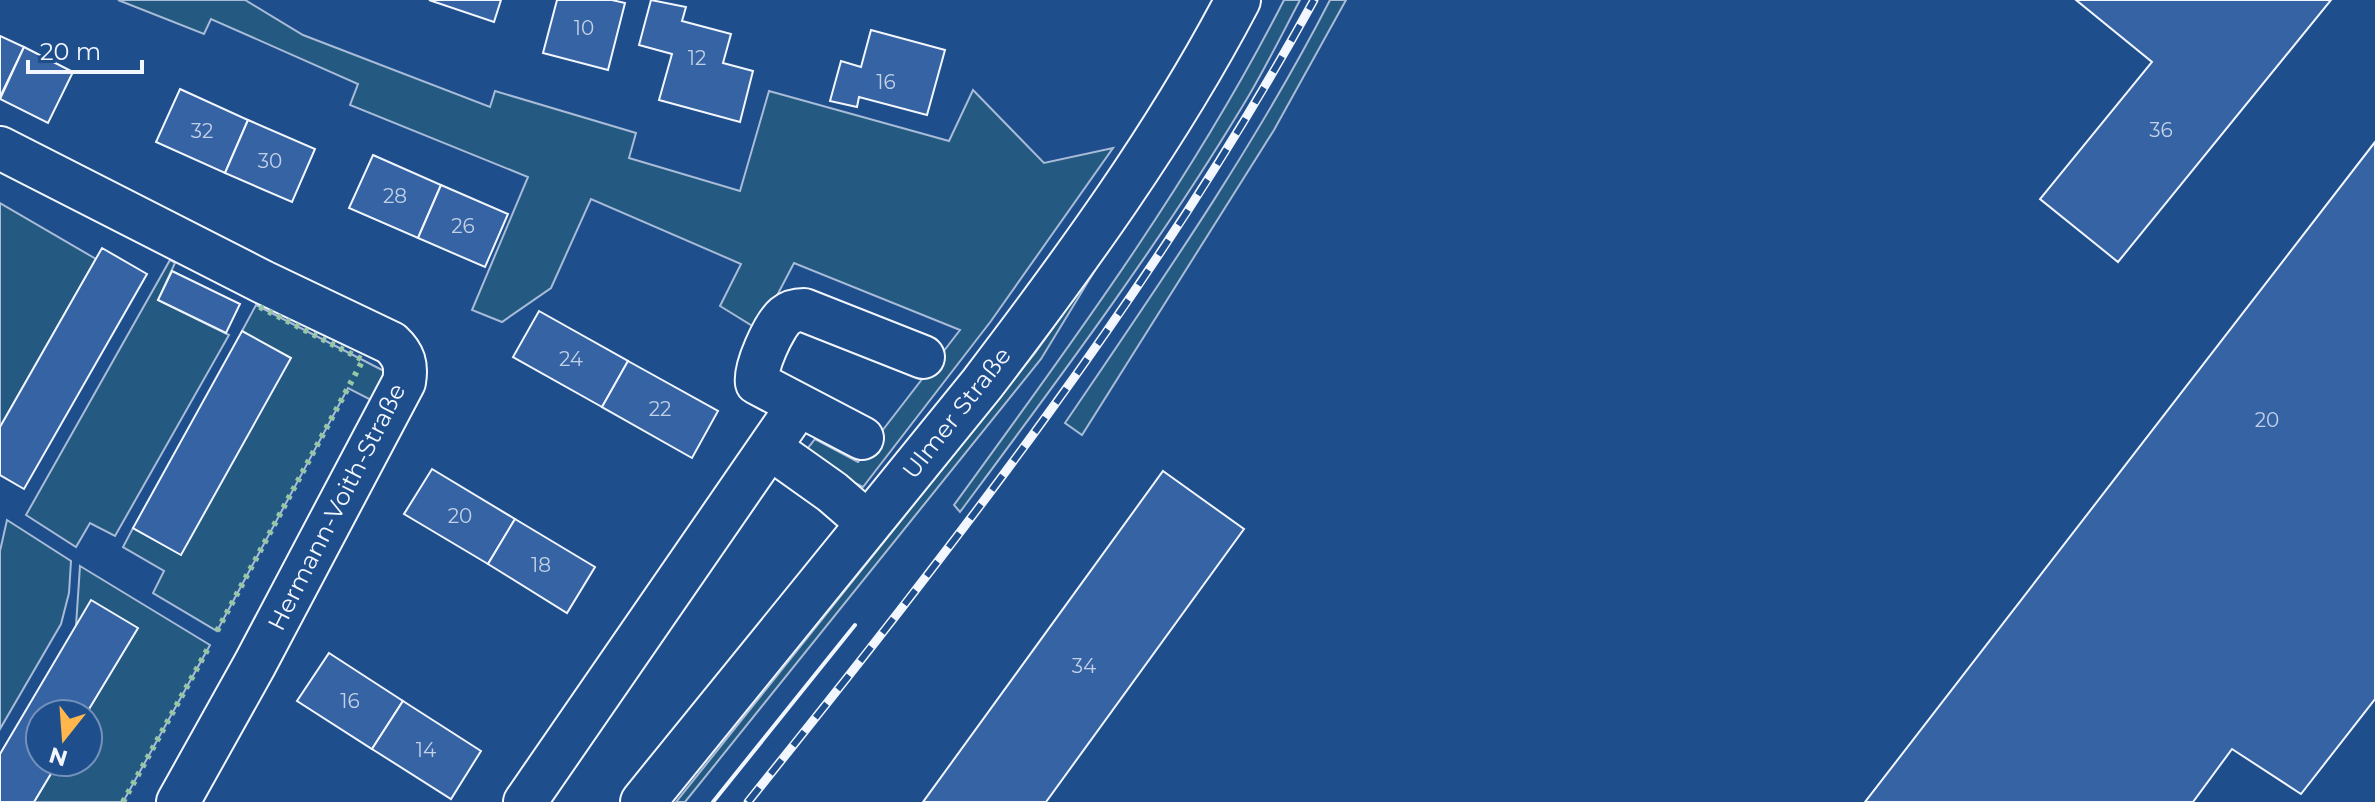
<svg xmlns="http://www.w3.org/2000/svg" width="2375" height="802" viewBox="0 0 2375 802" font-family="Montserrat,sans-serif">
  <style>
    .green { fill: #245a82; stroke: #a8bbd7; stroke-width: 2 }
    .building { fill: #3563a3; stroke: #f2f6ff; stroke-width: 2 }
    .lines { fill: none; stroke-linecap: round; stroke-linejoin: round }
    .minor-casing { stroke: #f2f6ff; stroke-width: 46 }
    .major-casing { stroke: #f2f6ff; stroke-width: 48 }
    .minor { stroke: #1f4e8c; stroke-width: 42 }
    .major { stroke: #1f4e8c; stroke-width: 44 }
    .rail-casing { stroke: #f2f6ff; stroke-width: 9 }
    .rail { stroke: #1f4e8c; stroke-width: 6; stroke-dasharray: 18; stroke-linecap: butt }
    .hedge { stroke: #97c8a6; stroke-width: 6; stroke-dasharray: 4 6; stroke-linecap: butt }
    .wall { stroke: #f2f6ff; stroke-width: 4 }
    .labels { text-anchor: middle; stroke-width: 6; stroke-linejoin: round; paint-order: stroke }
    .number-label { font-size: 20px; fill: #c3d1e8 }
    .street-label { font-size: 24px; fill: #f2f6ff; stroke: #1f4e8c }
  </style>
  <rect width="100%" height="100%" fill="#1f4e8c"/>
  <g class="green">
    <path d="M118 0H245L303 35 490 107 495 91 636 133 629 158 740 191 769 91 949 141 973 90 1044 163 1113 148 991 321 863 487 812 462 808 448 815 439 858 462 960 330 794 263 759 330 720 306 741 264 591 199 551 288 502 322 472 310 528 177 350 105 358 84 211 19 204 34Z"/>
    <path d="M1284 0H1300C1281 36 1263 73 1242 107 1157 248 1058 380 960 512L954 505C1072 343 1193 179 1284 0Z"/>
    <path d="M1330 0H1346L1274 130 1082 435 1065 423C1158 286 1254 148 1330 0Z"/>
    <path d="M0 203 96 259 0 427Z"/>
    <path d="M170 260 175 263 158 300 229 335 115 536 90 523 76 547 26 515Z"/>
    <path d="M1100 262 1041 359 685 802H676L1035 353Z"/>
    <path d="M256 305 386 372 371 400 348 388 217 631 153 593 164 571 123 547 133 528 181 554 242 331Z"/>
    <path d="M7 520 71 561 69 593 61 624 0 729V551Z"/>
    <path d="M80 566 210 645 123 802H34L58 762H88L86 714 137 628 92 601 76 626Z"/>
  </g>
  <g class="building">
    <path d="M429 0H501L494 22Z"/>
    <path d="M557 0H612L625 3 608 70 543 53Z"/>
    <path d="M651 0 686 7 682 21 731 34 723 63 753 71 740 122 659 100 672 54 639 45Z"/>
    <path d="M2076 0H2331L2118 262 2040 199 2152 62Z"/>
    <path d="M871 30 945 50 927 115 859 97 857 107 830 101 841 61 861 67Z"/>
    <path d="M0 36 24 47 0 97Z"/>
    <path d="M24 47 73 72 48 123 0 99Z"/>
    <path d="M180 89 248 120 225 173 156 142Z"/>
    <path d="M248 120 315 149 292 202 225 173Z"/>
    <path d="M2375 142V699L2301 794 2232 749 2193 802H1865Z"/>
    <path d="M373 155 441 185 418 238 349 208Z"/>
    <path d="M441 185 508 214 485 267 418 238Z"/>
    <path d="M102 248 147 274 24 489 0 475V427Z"/>
    <path d="M172 271 240 304 226 333 158 300Z"/>
    <path d="M539 311 628 361 602 407 513 357Z"/>
    <path d="M242 331 291 358 181 555 133 528Z"/>
    <path d="M628 361 718 411 692 458 602 407Z"/>
    <path d="M432 469 515 519 488 564 404 514Z"/>
    <path d="M1163 471 1244 529 1046 802H923Z"/>
    <path d="M515 519 595 567 567 613 488 564Z"/>
    <path d="M91 600 138 628 86 714H40V762H58L34 802H0V754Z"/>
    <path d="M329 653 403 701 372 749 297 701Z"/>
    <path d="M403 701 481 751 451 799 372 749Z"/>
  </g>
  <g class="lines">
    <defs>
      <g id="minor">
        <path d="M0 148 263 282 391 343C404 355 407 365 404 382L255 664 178 802"/>
        <path d="M862 438 757 383C754 369 774 325 785 316 791 311 797 310 804 310L923 357"/>
        <path d="M770 448 832 492 869 524"/>
        <path d="M525 802 798 406"/>
      </g>
      <path id="major" d="M643 802 982 384C1075 262 1167 136 1238 0"/>
    </defs>
    <use href="#minor" class="minor-casing"/>
    <use href="#major" class="major-casing"/>
    <use href="#minor" class="minor"/>
    <use href="#major" class="major"/>
    <defs>
      <path id="rail" d="M748 802C954 545 1155 289 1314 0"/>
    </defs>
    <use href="#rail" class="rail-casing"/>
    <use href="#rail" class="rail"/>
    <g class="hedge">
      <path d="M217 631 363 360 256 305"/>
      <path d="M123 802 210 645"/>
    </g>
    <path class="wall" d="M713 802 855 625"/>
  </g>
  <g class="labels">
    <g class="number-label">
      <text x="584" y="35">10</text>
      <text x="697" y="65">12</text>
      <text x="886" y="89">16</text>
      <text x="2161" y="137">36</text>
      <text x="202" y="138">32</text>
      <text x="270" y="168">30</text>
      <text x="395" y="203">28</text>
      <text x="463" y="233">26</text>
      <text x="571" y="366">24</text>
      <text x="660" y="416">22</text>
      <text x="2267" y="427">20</text>
      <text x="460" y="523">20</text>
      <text x="541" y="572">18</text>
      <text x="1084" y="673">34</text>
      <text x="350" y="708">16</text>
      <text x="426" y="757">14</text>
    </g>
    <g class="street-label">
      <text transform="translate(957 413) rotate(-52)" y="8">Ulmer Straße</text>
      <text transform="translate(337 507) rotate(-63)" y="8">Hermann-Voith-Straße</text>
    </g>
  </g>
  <g transform="translate(64 738) rotate(197)"><circle r="38" fill="#1f4e8c" stroke="#7391ba" stroke-width="2"/>
  <path d="M0-6L14 30L0 20L-14 30Z" fill="#ffb74d"/>
  <text y="-12" font-size="22" font-weight="bold" text-anchor="middle" fill="#f2f6ff">N</text>
  </g>
  <path d="M28 60v12h114v-12" fill="none" stroke="#f2f6ff" stroke-width="4"/>
  <text x="40" y="60" font-size="24" fill="#f2f6ff" stroke="#1f4e8c" stroke-width="6" paint-order="stroke">20 m</text>
</svg>
